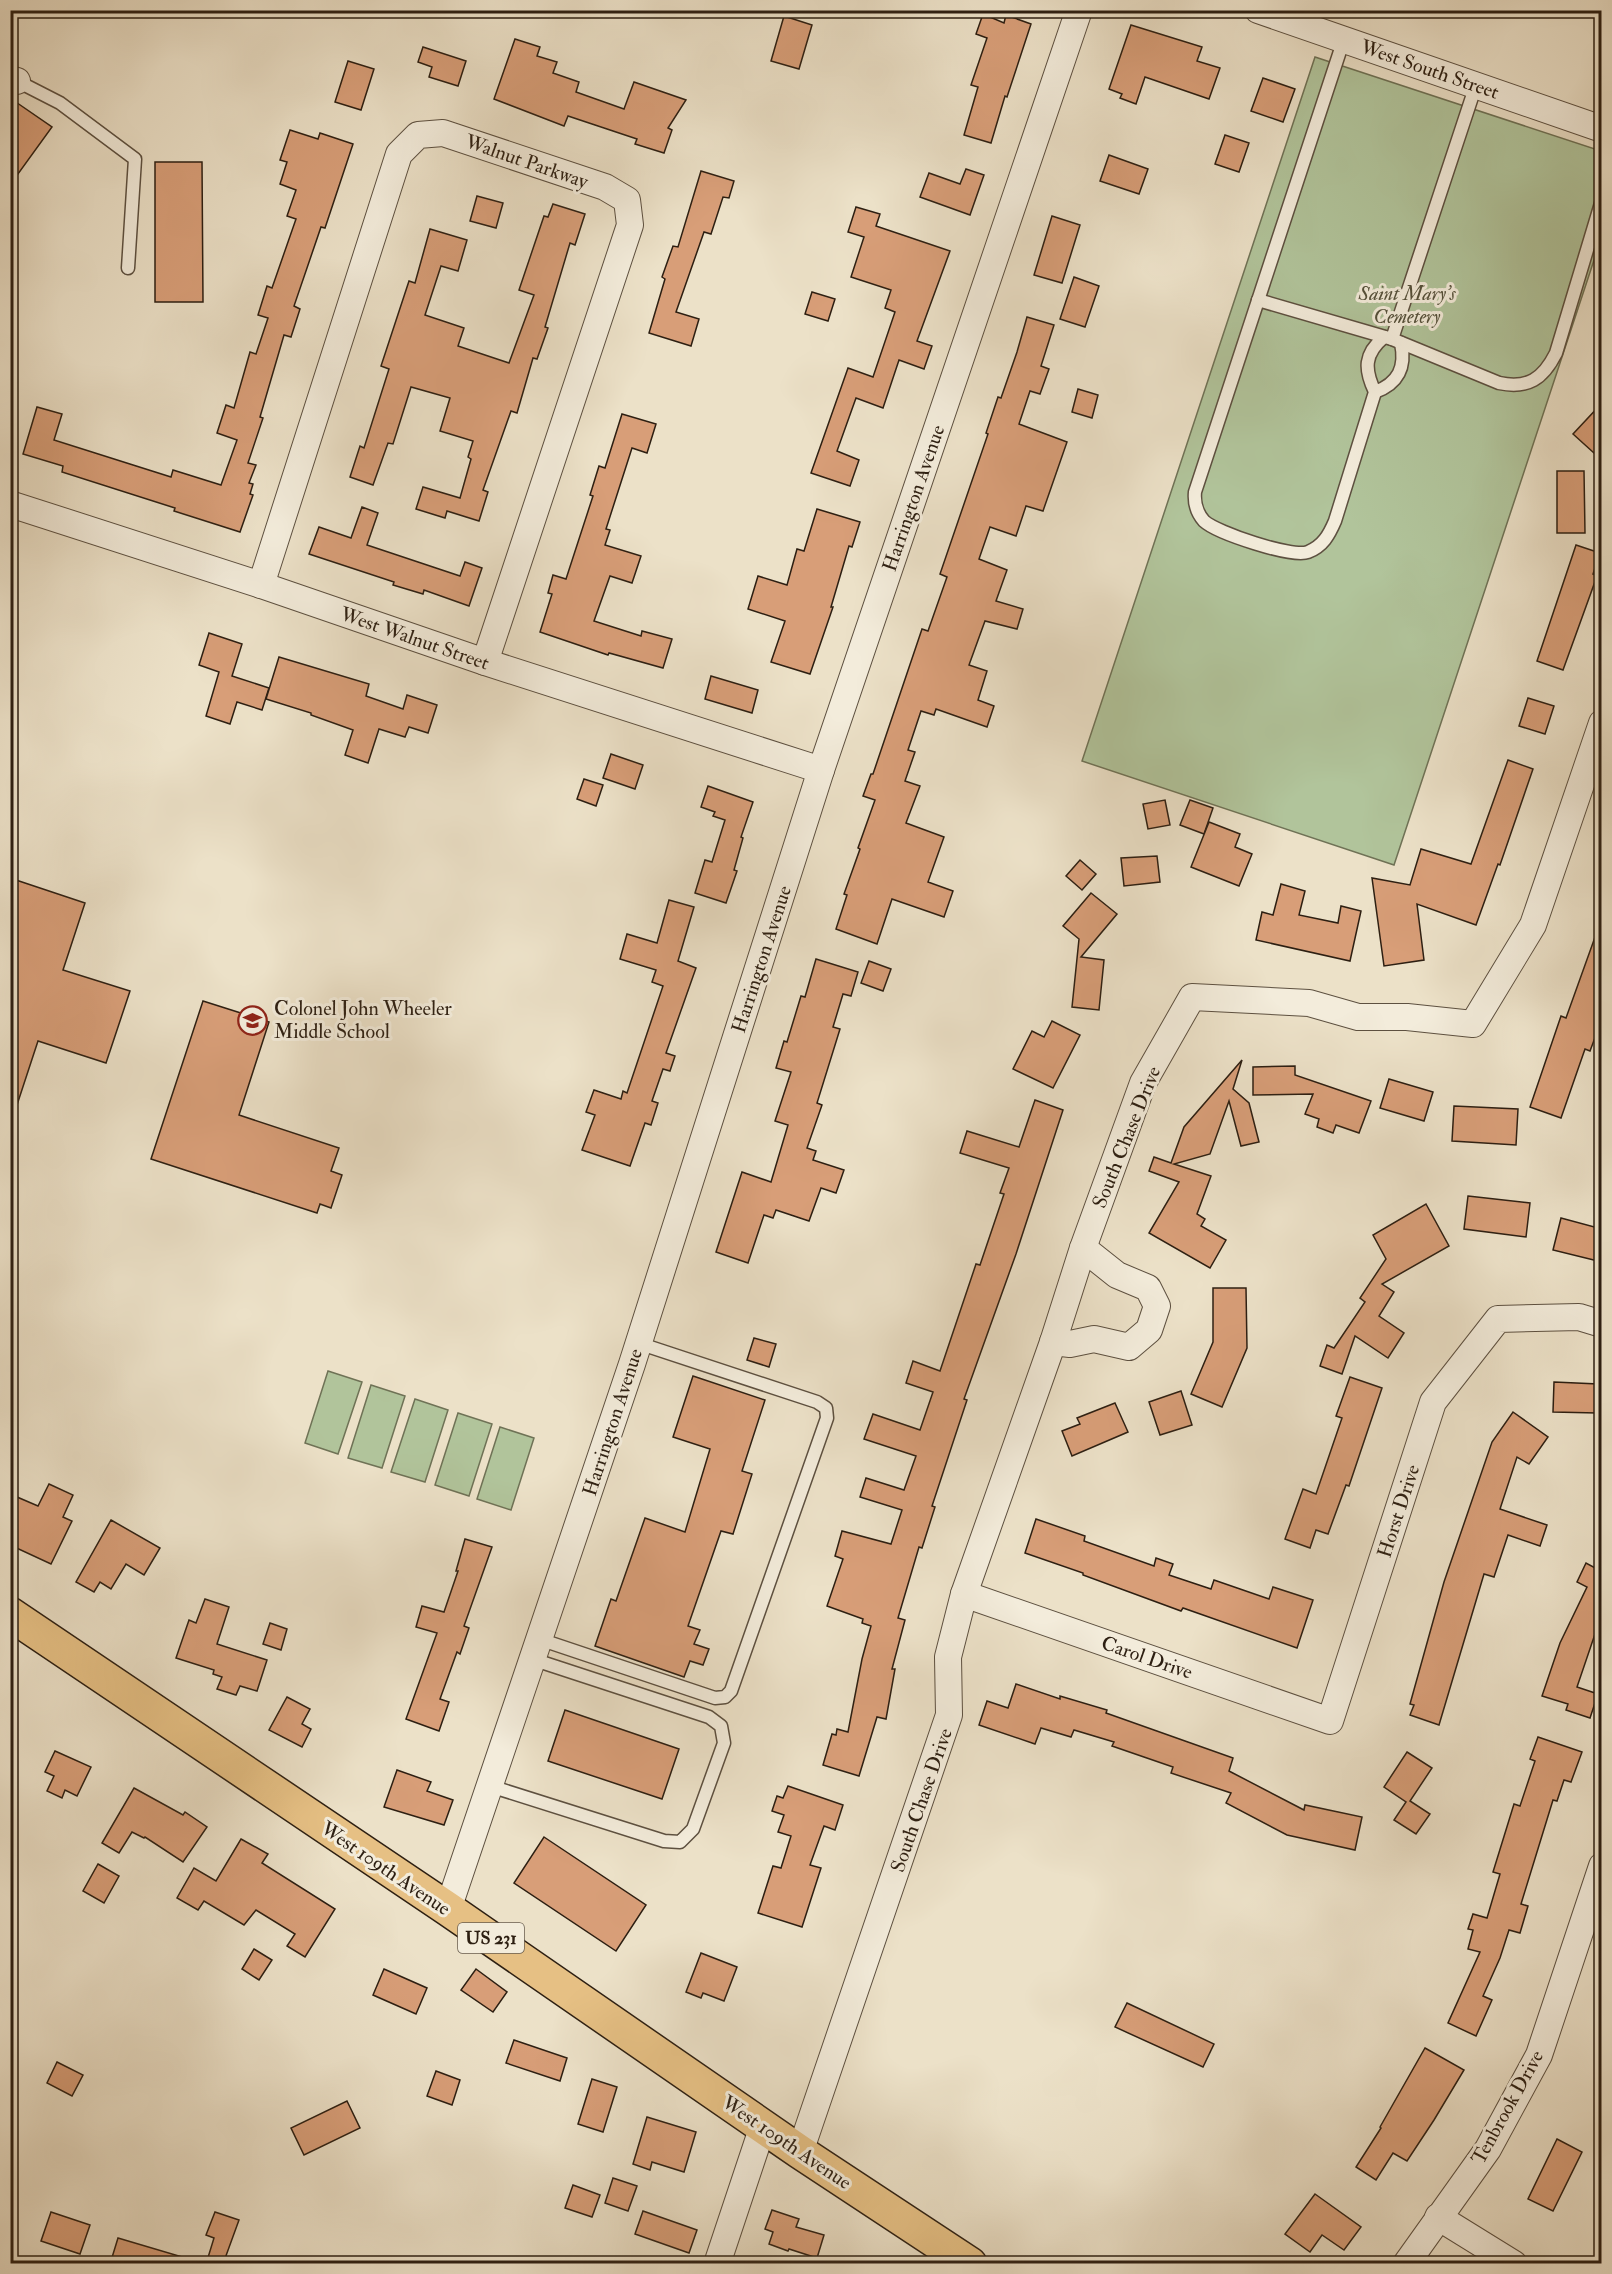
<svg xmlns="http://www.w3.org/2000/svg" width="1612" height="2274" viewBox="0 0 1612 2274" font-family="'IM FELL Double Pica',serif">
  <style>
    .green { fill: #b1c49b; stroke: #6f7256; stroke-width: 1.5 }
    .building { fill: #d89e78; stroke: #2d1f12; stroke-width: 1.5 }
    .lines { fill: none; stroke-linecap: round; stroke-linejoin: round }
    .lane-casing { stroke: #5d5040; stroke-width: 15 }
    .street-casing { stroke: #5d5040; stroke-width: 28 }
    .primary-casing { stroke: #2d1f12; stroke-width: 36 }
    .lane { stroke: #f3ecdb; stroke-width: 12 }
    .street { stroke: #f3ecdb; stroke-width: 26 }
    .primary { stroke: #e6c084; stroke-width: 33 }
    .labels { text-anchor: middle; stroke-width: 6; stroke-linejoin: round; paint-order: stroke }
    .shield { fill: #f3ecdb; stroke: #685c4e; stroke-width: 1.5 }
    .shield-label { font-size: 18px; font-weight: bold; fill: #2d1f12 }
    .street-label { font-size: 20px; fill: #2d1f12; stroke: #f3ecdb }
    .park-label { font-size: 20px; font-style: italic; fill: #55513b; stroke: #f3ecdb }
    .poi-label { font-size: 20px; fill: #2d1f12; stroke: #f3ecdb; text-anchor: start }
  </style>
  <rect width="100%" height="100%" fill="#ece1c8"/>
  <filter id="stains"><feTurbulence type="fractalNoise" baseFrequency=".00333" numOctaves="4"/><feColorMatrix values="0 0 0 0 .2 0 0 0 0 .09 0 0 0 0 .02 0 0 0 .5 -.17"/></filter>
  <radialGradient id="worn" r=".72"><stop offset=".6" stop-color="#630" stop-opacity="0"/><stop offset="1" stop-color="#630" stop-opacity=".3"/></radialGradient>
  <g class="green">
    <path d="M1315 57 1601 151V239L1394 865 1082 761Z"/>
    <path d="M328 1371 362 1382 338 1454 305 1443Z"/>
    <path d="M371 1385 405 1396 382 1468 348 1458Z"/>
    <path d="M415 1399 448 1410 425 1482 391 1472Z"/>
    <path d="M458 1413 492 1424 469 1496 435 1485Z"/>
    <path d="M500 1427 534 1438 511 1510 477 1499Z"/>
  </g>
  <g class="building">
    <path d="M983 14 1004 23 1006 15 1031 24 1007 97 1005 96 991 143 964 135 978 87 971 85 987 38 976 34Z"/>
    <path d="M784 16 812 25 799 69 771 61Z"/>
    <path d="M1131 25 1202 47 1197 61 1220 68 1209 99 1145 77 1136 104 1120 98 1122 94 1109 89Z"/>
    <path d="M515 39 540 47 537 56 557 62 553 73 579 82 576 92 624 109 634 82 686 100 668 128 672 130 664 153 635 144 637 139 568 116 564 126 494 99Z"/>
    <path d="M423 47 466 61 458 86 429 77 432 67 418 62Z"/>
    <path d="M348 61 374 69 361 110 335 102Z"/>
    <path d="M1263 78 1295 89 1283 122 1251 111Z"/>
    <path d="M10 98 52 127 10 185Z"/>
    <path d="M290 130 318 139 320 133 353 144 325 228 321 227 294 306 300 309 291 337 284 335 260 417 263 418 248 463 256 465 249 483 253 484 250 494 253 495 240 532 174 511 175 508 62 472 63 466 23 454 37 407 62 414 54 440 171 477 173 470 221 485 237 440 217 433 226 405 234 408 250 352 256 354 268 318 258 315 267 286 272 288 296 219 287 216 296 190 280 184 287 162 280 160Z"/>
    <path d="M1225 135 1249 143 1239 172 1215 164Z"/>
    <path d="M1109 155 1148 169 1139 194 1100 181Z"/>
    <path d="M155 162H202L203 302H155Z"/>
    <path d="M966 169 984 175 970 215 920 197 929 173 960 184Z"/>
    <path d="M701 171 734 181 729 198 723 197 711 234 704 232 676 312 699 319 691 346 649 333 665 279 662 277 673 246 678 247Z"/>
    <path d="M477 196 503 203 496 228 470 221Z"/>
    <path d="M553 204 585 214 575 245 570 243 545 327 548 328 537 359 533 358 517 413 511 411 483 490 488 492 479 521 447 511 445 518 416 509 423 487 460 498 471 459 468 457 473 441 440 431 450 398 411 387 393 444 388 443 373 485 350 477 360 446 364 448 389 369 381 366 409 281 415 283 430 229 467 240 458 271 441 266 425 315 464 328 458 346 509 363 534 295 519 290 544 216 548 217Z"/>
    <path d="M856 207 880 214 876 226 950 251 917 341 932 346 924 369 899 360 883 408 856 398 837 451 859 460 850 486 811 473 848 368 873 377 895 312 885 308 891 290 851 277 864 237 848 232Z"/>
    <path d="M1052 216 1080 225 1062 283 1034 275Z"/>
    <path d="M1074 277 1099 286 1085 327 1060 319Z"/>
    <path d="M812 292 835 299 828 321 805 314Z"/>
    <path d="M1027 317 1054 325 1041 366 1049 369 1040 394 1030 391 1019 424 1067 442 1043 511 1026 506 1016 536 990 527 979 559 1007 570 996 601 1023 609 1017 629 985 621 969 665 987 671 978 700 994 706 987 727 936 709 934 715 921 711 908 750 915 752 905 781 920 786 906 823 944 837 928 882 953 891 944 917 892 899 877 944 836 929 847 895 844 894 860 849 858 848 875 800 863 796 871 774H873L922 629 928 631 947 577 940 574 988 434 986 433 998 397 1001 398 1017 352Z"/>
    <path d="M1078 389 1098 395 1092 418 1072 412Z"/>
    <path d="M1602 403V445L1594 453 1573 434Z"/>
    <path d="M622 414 656 424 647 453 632 448 606 529 610 530 605 545 641 556 632 583 610 576 594 621 641 636 642 631 672 639 663 668 609 653 608 655 540 632 552 594 548 593 553 575 566 579 593 496 590 495 599 466 605 468Z"/>
    <path d="M1557 471H1584L1585 533H1557Z"/>
    <path d="M362 507 378 513 367 545 460 576 465 562 482 568 469 606 424 590 423 594 393 585 394 582 309 554 319 527 351 538Z"/>
    <path d="M817 509 860 522 852 547 849 546 831 607H833L810 674 771 662 785 621 748 609 758 576 787 585 797 549 804 551Z"/>
    <path d="M1576 545 1600 553 1593 574 1597 576 1563 670 1537 661Z"/>
    <path d="M209 633 242 644 232 676 269 688 262 710 237 702 230 724 206 716 219 672 199 665Z"/>
    <path d="M279 657 369 684 366 696 403 709 407 695 437 705 428 733 409 727 405 737 379 729 368 763 345 755 353 730 311 715V713L266 699Z"/>
    <path d="M711 676 758 690 752 713 705 699Z"/>
    <path d="M1528 698 1554 706 1545 734 1519 726Z"/>
    <path d="M611 754 643 765 635 789 603 778Z"/>
    <path d="M1508 760 1533 769 1500 865 1498 864 1476 925 1417 904 1424 960 1384 966 1372 878 1410 885 1421 849 1471 864Z"/>
    <path d="M584 779 603 785 596 806 577 799Z"/>
    <path d="M708 786 753 802 741 837 743 838 734 870 737 871 726 903 695 893 705 860 712 862 725 820 713 816 715 812 701 807Z"/>
    <path d="M1165 800 1170 825 1148 829 1143 804Z"/>
    <path d="M1190 800 1213 808 1204 834 1180 825Z"/>
    <path d="M1209 822 1240 834 1235 847 1252 854 1239 886 1191 867Z"/>
    <path d="M1157 856 1160 882 1124 886 1121 858Z"/>
    <path d="M1080 860 1096 874 1082 890 1066 876Z"/>
    <path d="M10 878 85 903 63 970 130 991 106 1063 38 1041 14 1114H10Z"/>
    <path d="M1281 884 1305 891 1299 915 1338 923 1341 906 1361 911 1350 961 1256 940 1262 912 1273 915Z"/>
    <path d="M1091 893 1117 914 1081 957 1104 960 1099 1010 1072 1007 1079 939 1063 926Z"/>
    <path d="M669 900 694 907 678 961 696 968 666 1053 675 1056 670 1071 663 1069 652 1101 658 1103 651 1125 645 1123 630 1166 582 1150 595 1115 586 1112 594 1090 621 1099 623 1091 627 1093 663 986 652 982 656 970 620 959 627 934 657 943Z"/>
    <path d="M1599 926H1602V1019L1590 1051 1585 1049 1561 1118 1530 1107 1561 1016 1566 1018Z"/>
    <path d="M816 959 858 972 851 996 843 994 833 1027 840 1029 817 1103 822 1105 807 1148 816 1151 813 1160 844 1170 836 1193 821 1188 809 1221 776 1210 773 1218 764 1215 748 1263 716 1252 742 1172 771 1182 788 1125 775 1121 791 1072 776 1068 784 1041 787 1042 801 996 805 997Z"/>
    <path d="M869 961 891 969 883 991 861 983Z"/>
    <path d="M203 1001 269 1022 239 1115 339 1148 331 1171 342 1175 331 1208 320 1204 317 1213 151 1159Z"/>
    <path d="M1052 1021 1080 1035 1053 1088 1013 1069 1032 1031 1044 1037Z"/>
    <path d="M1242 1060 1233 1089 1249 1103 1259 1142 1241 1146 1229 1101 1210 1154 1174 1164 1211 1176 1197 1214 1205 1219 1201 1226 1226 1240 1210 1268 1149 1233 1179 1182 1149 1171 1154 1157 1171 1163 1184 1127Z"/>
    <path d="M1295 1066V1075L1371 1101 1359 1133 1336 1125 1333 1133 1317 1127 1319 1119 1305 1114 1313 1094 1253 1095V1067Z"/>
    <path d="M1389 1079 1433 1092 1424 1121 1380 1108Z"/>
    <path d="M1035 1100 1063 1110 1016 1254 964 1399 967 1400 932 1506 935 1507 922 1548 919 1547 898 1618 905 1620 892 1669H895L886 1719 877 1717 859 1776 823 1765 832 1734 836 1735 837 1729 848 1732 862 1659 871 1626 862 1623 863 1619 827 1606 843 1559 835 1556 842 1531 891 1544 902 1510 860 1497 866 1478 904 1490 916 1456 864 1439 873 1414 920 1430 933 1392 906 1383 913 1361 940 1371 976 1264 980 1265 1004 1194 1000 1193 1009 1168 960 1153 967 1131 1019 1147Z"/>
    <path d="M1454 1106 1518 1109 1516 1145 1452 1141Z"/>
    <path d="M1468 1196 1530 1203 1526 1237 1464 1229Z"/>
    <path d="M1426 1204 1449 1246 1382 1284 1394 1292 1379 1316 1404 1333 1388 1358 1355 1336 1342 1374 1320 1366 1327 1345 1334 1348 1365 1302 1360 1298 1386 1259 1373 1235Z"/>
    <path d="M1561 1218 1602 1229V1262L1553 1250Z"/>
    <path d="M1213 1288H1246L1247 1348 1222 1407 1191 1394 1213 1342Z"/>
    <path d="M754 1338 776 1344 769 1367 747 1360Z"/>
    <path d="M693 1376 765 1400 742 1471 752 1474 733 1534 721 1531 688 1626 700 1630 694 1644 709 1649 703 1665 690 1661 684 1677 595 1646 611 1599 616 1601 645 1518 685 1532 710 1449 673 1437Z"/>
    <path d="M1350 1377 1382 1388 1349 1486 1346 1485 1328 1534 1316 1530 1310 1548 1285 1539 1303 1489 1316 1494 1342 1418 1336 1416Z"/>
    <path d="M1554 1382 1598 1384 1597 1413 1553 1412Z"/>
    <path d="M1181 1391 1192 1425 1160 1435 1149 1402Z"/>
    <path d="M1115 1403 1128 1432 1072 1456 1062 1431 1080 1424 1077 1418Z"/>
    <path d="M1513 1412 1548 1437 1529 1464 1517 1457 1500 1509 1547 1525 1540 1546 1508 1535 1494 1577 1484 1574 1439 1725 1410 1715 1414 1705 1410 1704 1444 1582 1492 1442Z"/>
    <path d="M49 1484 73 1495 63 1517 72 1521 51 1564 10 1545V1494L38 1506Z"/>
    <path d="M1036 1519 1085 1536 1084 1541 1154 1566 1156 1558 1173 1564 1169 1575 1211 1589 1214 1580 1269 1599 1273 1587 1313 1600 1297 1648 1183 1608 1181 1611 1083 1575V1573L1025 1553Z"/>
    <path d="M111 1520 160 1548 144 1575 126 1564 111 1589 100 1582 94 1592 76 1582Z"/>
    <path d="M465 1539 492 1547 464 1626 469 1628 460 1654 457 1652 440 1699 449 1702 439 1731 406 1719 437 1633 416 1627 422 1606 444 1612 458 1571H456Z"/>
    <path d="M1602 1559V1637L1595 1634 1577 1687 1598 1694 1590 1718 1566 1710 1568 1704 1542 1696 1560 1643 1587 1587 1577 1582 1586 1563 1597 1569Z"/>
    <path d="M205 1599 229 1607 217 1644 267 1660 257 1691 240 1686 236 1695 217 1689 222 1677 213 1674 214 1670 176 1658 189 1620 196 1623Z"/>
    <path d="M270 1623 287 1629 281 1650 263 1644Z"/>
    <path d="M1016 1684 1060 1699V1696L1107 1710 1106 1713 1233 1758 1229 1771 1304 1810 1305 1805 1362 1817 1355 1850 1287 1835 1226 1803 1231 1793 1171 1773 1173 1767 1112 1746 1114 1742 1074 1730 1071 1737 1041 1728 1035 1744 979 1725 987 1701 1008 1708Z"/>
    <path d="M287 1697 310 1709 302 1724 311 1729 302 1747 269 1730Z"/>
    <path d="M565 1710 679 1749 662 1799 548 1761Z"/>
    <path d="M1538 1737 1582 1752 1571 1782 1564 1780 1557 1801 1553 1800 1521 1904 1528 1906 1520 1933 1509 1930 1500 1958 1483 1996 1492 2000 1476 2036 1448 2023 1480 1952 1468 1949 1473 1930 1468 1929 1473 1914 1487 1918 1500 1874 1493 1872 1514 1804 1520 1806 1535 1761 1530 1759Z"/>
    <path d="M55 1751 91 1767 77 1796 65 1790 62 1798 47 1791 54 1776 45 1772Z"/>
    <path d="M1407 1752 1432 1768 1410 1801 1430 1814 1416 1834 1394 1820 1406 1802 1384 1787Z"/>
    <path d="M397 1770 431 1782 427 1791 453 1800 444 1825 384 1807Z"/>
    <path d="M788 1786 843 1805 835 1830 824 1826 810 1865 821 1868 802 1927 758 1913 773 1866 781 1868 791 1836 778 1832 784 1815 772 1811 777 1796 783 1798Z"/>
    <path d="M134 1788 183 1815 185 1812 207 1827 183 1862 145 1837 144 1838 132 1832 119 1853 102 1843Z"/>
    <path d="M544 1837 646 1905 616 1951 514 1883Z"/>
    <path d="M241 1839 268 1854 262 1863 335 1909 305 1957 287 1946 295 1934 256 1910 244 1925 204 1901 198 1910 177 1898 194 1868 216 1881Z"/>
    <path d="M98 1864 119 1876 104 1903 83 1891Z"/>
    <path d="M254 1949 272 1960 259 1980 242 1969Z"/>
    <path d="M701 1953 737 1967 724 2001 703 1993 701 1998 686 1992Z"/>
    <path d="M384 1969 427 1988 416 2014 373 1995Z"/>
    <path d="M476 1969 507 1992 493 2012 461 1990Z"/>
    <path d="M1127 2003 1214 2044 1203 2067 1115 2027Z"/>
    <path d="M514 2040 567 2058 560 2081 506 2063Z"/>
    <path d="M1425 2048 1464 2070 1434 2120 1407 2161 1393 2153 1376 2180 1356 2167 1381 2128 1380 2127Z"/>
    <path d="M57 2062 83 2075 72 2096 47 2083Z"/>
    <path d="M436 2071 460 2080 452 2105 427 2096Z"/>
    <path d="M592 2079 617 2087 603 2132 578 2124Z"/>
    <path d="M347 2101 360 2128 304 2155 291 2128Z"/>
    <path d="M647 2117 696 2132 684 2172 652 2162 650 2170 633 2164Z"/>
    <path d="M1557 2139 1582 2152 1553 2211 1528 2199Z"/>
    <path d="M613 2178 637 2186 628 2211 605 2203Z"/>
    <path d="M573 2185 600 2195 592 2217 565 2208Z"/>
    <path d="M1315 2194 1361 2227 1344 2250 1322 2235 1310 2252 1285 2234Z"/>
    <path d="M772 2210 799 2219 796 2227 824 2235 817 2258 789 2249 788 2251 769 2244 773 2232 765 2229Z"/>
    <path d="M643 2211 697 2230 689 2253 635 2234Z"/>
    <path d="M51 2212 90 2225 80 2254 41 2241Z"/>
    <path d="M215 2212 239 2220 223 2264H206L214 2238 206 2235Z"/>
    <path d="M118 2238 189 2259 188 2264H110Z"/>
  </g>
  <g class="lines">
    <defs>
      <g id="lane">
        <path d="M1344 39 1195 492C1194 503 1196 512 1204 521 1217 533 1292 558 1308 552 1323 546 1329 535 1335 521L1375 392C1364 369 1364 354 1384 337"/>
        <path d="M17 81 60 103 135 159 128 268"/>
        <path d="M1258 300 1392 339 1499 383C1528 389 1543 379 1556 353L1602 200"/>
        <path d="M1392 339 1476 85"/>
        <path d="M1375 392C1399 383 1406 367 1401 343"/>
        <path d="M539 1639 715 1698 725 1697 731 1691 827 1418 826 1408 817 1402 638 1343"/>
        <path d="M490 1786 664 1841 680 1842 693 1829 724 1743 721 1726 709 1717 532 1659"/>
      </g>
      <g id="street">
        <path d="M1258 10 1602 129"/>
        <path d="M10 79 17 81"/>
        <path d="M10 504 261 585 485 662 821 770"/>
        <path d="M261 585 399 154 418 135 443 133 605 187 627 200 630 225 485 662"/>
        <path d="M1053 1342 1070 1344 1094 1339 1129 1347 1149 1330 1157 1306 1148 1288 1117 1275 1083 1248"/>
        <path d="M964 1594 1330 1721 1433 1402 1498 1319 1579 1317 1602 1324"/>
        <path d="M448 1909 632 1364 821 770 1079 10"/>
        <path d="M800 2152 949 1715 948 1657 964 1594 1053 1342 1083 1248 1143 1083 1192 997 1309 1003 1358 1017H1407L1473 1024 1533 925 1602 723"/>
        <path d="M1438 2217 1514 2264"/>
        <path d="M717 2264 763 2126"/>
        <path d="M1406 2264 1488 2149 1539 2055 1602 1866"/>
      </g>
      <path id="primary" d="M10 1614 448 1909 800 2152 970 2264"/>
    </defs>
    <use href="#lane" class="lane-casing"/>
    <use href="#street" class="street-casing"/>
    <use href="#primary" class="primary-casing"/>
    <use href="#lane" class="lane"/>
    <use href="#street" class="street"/>
    <use href="#primary" class="primary"/>
  </g>
  <defs>
    <symbol id="school-ring" viewBox="-11 -11 22 22"><circle r="9.5" fill="#f3ecdb" stroke="#8f2418" stroke-width="1.5"/><path d="M0-5L7-2L0 1L-7-2ZM-4 1L0 2.5L4 1V4Q0 6-4 4Z" fill="#8f2418"/></symbol>
  </defs>
  <g fill-rule="evenodd">
    <use href="#school-ring" x="236" y="1004" width="33" height="33"/>
  </g>
  <g class="labels">
    <rect class="shield" x="458" y="1923" width="66" height="30" rx="4.5"/>
    <g class="shield-label">
      <text x="491" y="1944">US 231</text>
    </g>
    <g class="street-label">
      <text transform="translate(1430 69) rotate(19)" y="7">West South Street</text>
      <text transform="translate(527 161) rotate(19)" y="7">Walnut Parkway</text>
      <text transform="translate(913 498) rotate(-71)" y="7">Harrington Avenue</text>
      <text transform="translate(415 638) rotate(19)" y="7">West Walnut Street</text>
      <text transform="translate(761 959) rotate(-72)" y="7">Harrington Avenue</text>
      <text transform="translate(1126 1137) rotate(-68)" y="7">South Chase Drive</text>
      <text transform="translate(612 1422) rotate(-72)" y="7">Harrington Avenue</text>
      <text transform="translate(1398 1511) rotate(-72)" y="7">Horst Drive</text>
      <text transform="translate(1147 1657) rotate(19)" y="7">Carol Drive</text>
      <text transform="translate(921 1800) rotate(-71)" y="7">South Chase Drive</text>
      <text transform="translate(386 1868) rotate(34)" y="7">West 109th Avenue</text>
      <text transform="translate(1507 2107) rotate(-61)" y="7">Tenbrook Drive</text>
      <text transform="translate(787 2142) rotate(34)" y="7">West 109th Avenue</text>
    </g>
    <g class="park-label">
      <text x="1407" y="300">Saint Mary's<tspan x="1407" dy="23">Cemetery</tspan></text>
    </g>
    <g class="poi-label">
      <text x="274" y="1015">Colonel John Wheeler<tspan x="274" dy="23">Middle School</tspan></text>
    </g>
  </g>
  <rect width="1612" height="2274" fill="none" stroke="#ece1c8" stroke-width="36"/>
  <rect x="12" y="12" width="1588" height="2250" fill="none" stroke="#2d1f12" stroke-width="3"/>
  <rect x="18" y="18" width="1576" height="2238" fill="none" stroke="#2d1f12" stroke-width="1.5"/>
  <rect width="100%" height="100%" filter="url(#stains)"/>
  <rect width="100%" height="100%" fill="url(#worn)"/>
</svg>
